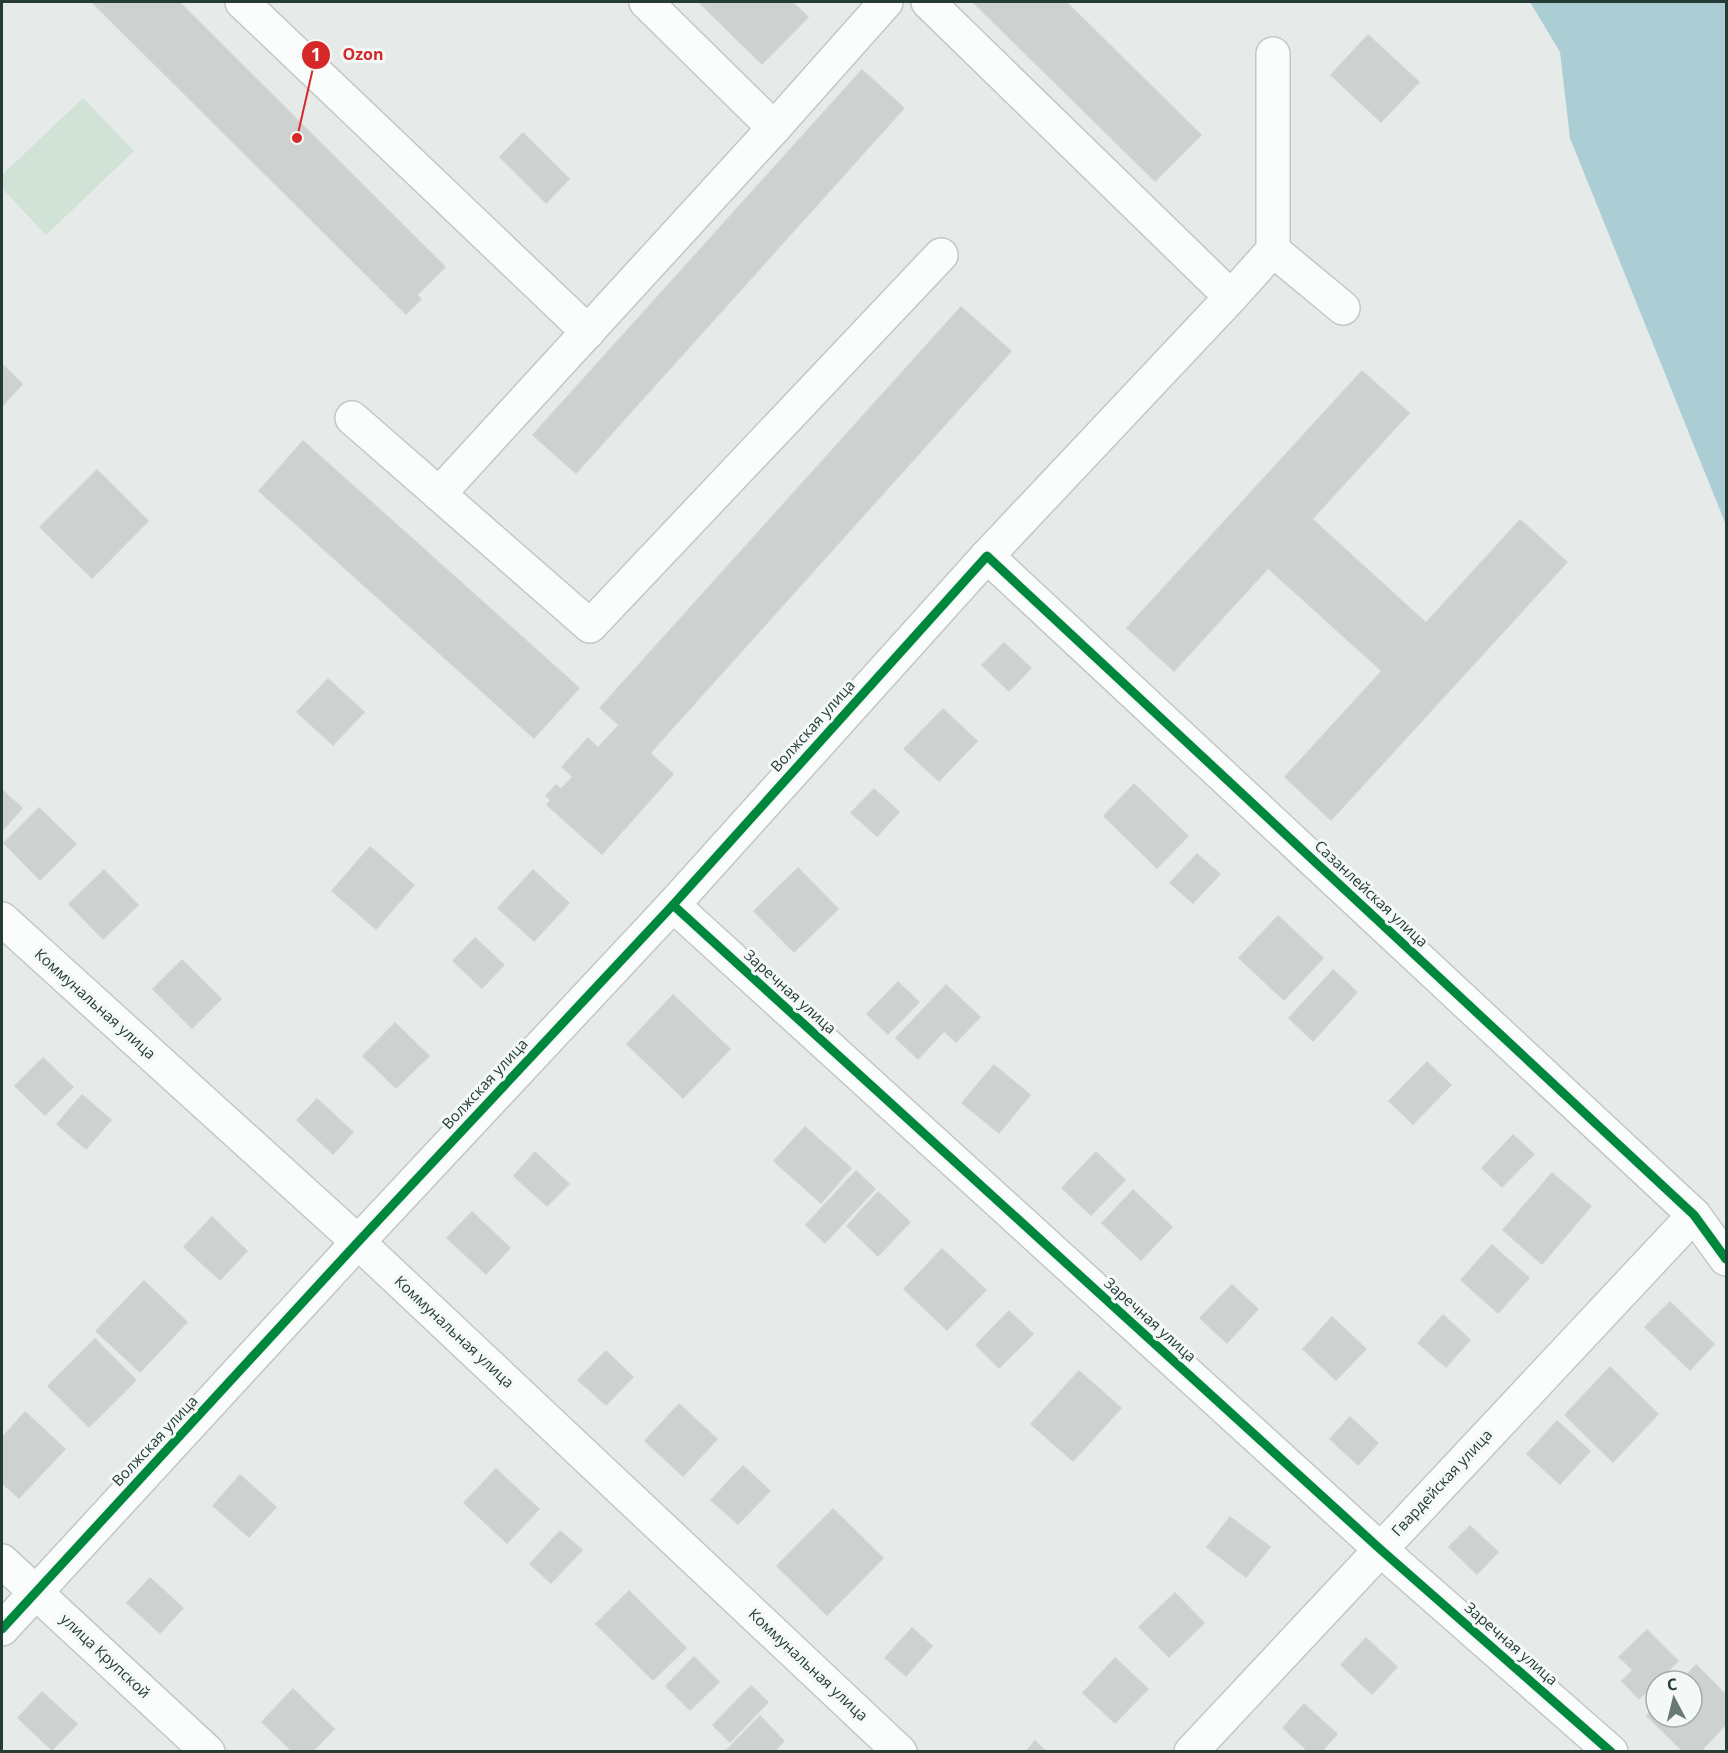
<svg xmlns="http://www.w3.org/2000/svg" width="1728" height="1753" viewBox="0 0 1728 1753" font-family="'Open Sans',sans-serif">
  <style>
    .green { fill: #d1e2d6 }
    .water { fill: #abced4 }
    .building { fill: #cdd2d0; stroke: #cfd3d1; stroke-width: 1.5 }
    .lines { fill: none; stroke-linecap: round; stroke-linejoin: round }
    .minor-casing { stroke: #c3c7c5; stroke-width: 36 }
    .minor { stroke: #fbfcfc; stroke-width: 33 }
    .cycleway-casing { stroke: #f4f9f7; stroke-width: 13 }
    .cycleway { stroke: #00873e; stroke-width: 9 }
    .labels { text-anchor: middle; stroke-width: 6; stroke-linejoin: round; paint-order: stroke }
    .street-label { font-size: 15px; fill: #253c36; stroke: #f4f9f7 }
    .leader { fill: none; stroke: #d62828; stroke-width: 2 }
    .callout-dot { fill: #d62828; stroke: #f4f9f7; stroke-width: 2 }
    .mark-label { font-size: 18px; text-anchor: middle; font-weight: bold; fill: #fff }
    .callout-label { font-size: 16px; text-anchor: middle; font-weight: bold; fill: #d62828; stroke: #f4f9f7; stroke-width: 6; stroke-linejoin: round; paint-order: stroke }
  </style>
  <rect width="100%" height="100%" fill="#e6eae8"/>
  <path class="green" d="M83 98 134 151 46 235 2 188V175Z"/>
  <path class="water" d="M1530 2H1726V525L1570 138 1560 52Z"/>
  <g class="building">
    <path d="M92 2H179L445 267 417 295 421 299 406 314Z"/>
    <path d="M699 2H792L808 17 762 64Z"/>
    <path d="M973 2H1066L1201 135 1155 181Z"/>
    <path d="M1368 35 1419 82 1381 122 1331 75Z"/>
    <path d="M862 70 904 108 576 473 533 435Z"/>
    <path d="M523 133 569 179 546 203 500 157Z"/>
    <path d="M961 307 1011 351 650 753 600 708Z"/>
    <path d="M2 364 22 384 2 406Z"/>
    <path d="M1362 371 1409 413 1312 519 1426 623 1520 520 1567 562 1331 820 1285 777 1382 671 1268 568 1174 671 1127 628Z"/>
    <path d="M303 441 579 688 534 738 259 491Z"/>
    <path d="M97 470 148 521 92 578 40 527Z"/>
    <path d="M1004 643 1031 668 1009 691 982 665Z"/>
    <path d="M328 679 364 712 333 745 297 712Z"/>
    <path d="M943 709 977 741 939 781 904 749Z"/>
    <path d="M619 725 673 774 602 854 547 805 551 800 546 796 556 785 561 789 573 777 562 767 588 738 598 748Z"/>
    <path d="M1134 784 1188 836 1157 868 1104 816Z"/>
    <path d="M874 789 899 812 877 836 851 813Z"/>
    <path d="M2 790 22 808 2 831Z"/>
    <path d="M39 808 76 844 40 880 4 843Z"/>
    <path d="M370 847 414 885 376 929 332 891Z"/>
    <path d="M1197 854 1220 874 1193 903 1170 883Z"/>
    <path d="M798 868 838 909 794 952 754 911Z"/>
    <path d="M104 870 138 905 103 939 69 904Z"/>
    <path d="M533 870 569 903 534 941 498 908Z"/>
    <path d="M1278 916 1323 958 1284 1000 1239 958Z"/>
    <path d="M475 938 504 965 482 988 453 961Z"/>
    <path d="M182 960 221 999 192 1028 153 989Z"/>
    <path d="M1333 970 1357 992 1313 1041 1289 1018Z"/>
    <path d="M898 982 919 1002 888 1034 867 1014Z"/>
    <path d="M946 985 980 1017 956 1042 944 1031 918 1059 896 1038Z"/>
    <path d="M673 995 730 1049 683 1098 627 1044Z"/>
    <path d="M395 1023 429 1056 396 1088 363 1056Z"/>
    <path d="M43 1058 73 1087 45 1115 15 1086Z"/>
    <path d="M1427 1062 1451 1085 1413 1124 1389 1101Z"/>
    <path d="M994 1065 1030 1095 999 1133 962 1103Z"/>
    <path d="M82 1095 111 1120 86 1149 57 1124Z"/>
    <path d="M317 1099 353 1132 333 1154 297 1120Z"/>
    <path d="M805 1127 851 1168 821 1203 774 1161Z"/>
    <path d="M1513 1135 1534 1154 1502 1187 1482 1168Z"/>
    <path d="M535 1152 569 1184 547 1206 514 1176Z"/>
    <path d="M1096 1152 1125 1180 1091 1215 1062 1188Z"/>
    <path d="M856 1171 875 1189 825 1243 806 1225Z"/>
    <path d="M1552 1173 1591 1206 1542 1264 1503 1230Z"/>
    <path d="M1133 1190 1172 1227 1141 1260 1102 1223Z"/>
    <path d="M878 1192 910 1222 878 1256 847 1226Z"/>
    <path d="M472 1212 510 1248 486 1274 447 1238Z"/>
    <path d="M212 1217 247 1251 220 1280 184 1247Z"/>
    <path d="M1492 1245 1529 1278 1498 1313 1461 1280Z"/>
    <path d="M942 1249 986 1290 947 1330 904 1289Z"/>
    <path d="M144 1281 187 1322 140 1372 96 1331Z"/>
    <path d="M1232 1285 1258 1309 1227 1343 1200 1318Z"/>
    <path d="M1670 1302 1714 1344 1690 1370 1645 1327Z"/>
    <path d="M1009 1311 1033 1334 999 1368 976 1345Z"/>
    <path d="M1443 1315 1470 1340 1446 1367 1418 1343Z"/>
    <path d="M1332 1317 1366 1349 1336 1380 1303 1349Z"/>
    <path d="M95 1339 136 1380 89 1427 48 1386Z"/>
    <path d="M606 1351 633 1377 606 1405 578 1380Z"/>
    <path d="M1610 1367 1658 1414 1613 1462 1565 1415Z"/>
    <path d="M1079 1371 1121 1408 1073 1461 1031 1424Z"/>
    <path d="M679 1404 717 1439 683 1476 645 1441Z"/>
    <path d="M25 1412 65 1449 19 1498 2 1483V1438Z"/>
    <path d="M1350 1417 1378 1443 1358 1465 1330 1439Z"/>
    <path d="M1557 1421 1590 1451 1560 1484 1527 1454Z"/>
    <path d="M743 1466 770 1491 738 1524 711 1500Z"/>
    <path d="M496 1469 539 1509 507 1543 464 1503Z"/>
    <path d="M240 1475 276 1507 249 1537 213 1506Z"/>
    <path d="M833 1509 883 1558 827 1615 777 1566Z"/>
    <path d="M1230 1517 1270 1547 1246 1577 1207 1547Z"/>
    <path d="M1470 1526 1498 1552 1477 1574 1449 1547Z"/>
    <path d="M560 1531 582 1550 551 1583 530 1564Z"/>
    <path d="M150 1578 183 1608 160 1633 127 1603Z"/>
    <path d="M629 1591 686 1648 653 1680 596 1624Z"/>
    <path d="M1175 1593 1204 1623 1169 1657 1139 1627Z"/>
    <path d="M912 1628 932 1646 906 1676 885 1658Z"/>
    <path d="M1647 1630 1678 1661 1639 1699 1622 1681 1633 1670 1619 1657Z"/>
    <path d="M1366 1638 1397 1667 1372 1694 1341 1665Z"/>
    <path d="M694 1657 719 1682 690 1710 666 1686Z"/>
    <path d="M1115 1658 1148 1689 1115 1723 1083 1693Z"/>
    <path d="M1696 1665 1726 1695V1724L1700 1752H1684L1647 1716 1656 1707V1717H1692V1681H1681Z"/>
    <path d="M751 1686 768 1702 730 1742 713 1725Z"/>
    <path d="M293 1689 334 1729 312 1752H293L262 1722Z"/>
    <path d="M42 1692 77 1724 52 1750 18 1718Z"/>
    <path d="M1304 1704 1337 1734 1321 1752H1309L1283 1728Z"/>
    <path d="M760 1716 784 1741 774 1752H725Z"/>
    <path d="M1035 1741 1046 1752H1026Z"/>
  </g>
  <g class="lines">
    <defs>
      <g id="minor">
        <path d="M242 2 588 332"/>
        <path d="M774 128 886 2"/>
        <path d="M1273 250V54"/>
        <path d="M1231 297 1273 250 1343 308"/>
        <path d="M352 418 590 626 941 255"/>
        <path d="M439 494 774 128 646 2"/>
        <path d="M987 556 1694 1215 1726 1259"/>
        <path d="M673 905 1380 1549 1611 1752"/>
        <path d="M2 919 358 1242 900 1752"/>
        <path d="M2 1561 208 1752"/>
        <path d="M2 1629 358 1242 673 905 987 556 1231 297 928 2"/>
        <path d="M1191 1752 1694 1215"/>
      </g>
    </defs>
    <use href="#minor" class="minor-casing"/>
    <use href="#minor" class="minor"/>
    <defs>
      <g id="cycleway">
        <path d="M673 905 1380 1549 1611 1752"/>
        <path d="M2 1629 358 1242 673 905 987 556 1694 1215 1726 1259"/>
      </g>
    </defs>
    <use href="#cycleway" class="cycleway-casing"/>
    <use href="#cycleway" class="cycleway"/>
  </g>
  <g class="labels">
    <g class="street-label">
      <text transform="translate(813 726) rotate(-48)" y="5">Волжская улица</text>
      <text transform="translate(1371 894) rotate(43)" y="5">Сазанлейская улица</text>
      <text transform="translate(790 992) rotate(42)" y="5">Заречная улица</text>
      <text transform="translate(95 1004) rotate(42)" y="5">Коммунальная улица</text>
      <text transform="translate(485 1084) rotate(-47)" y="5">Волжская улица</text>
      <text transform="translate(1150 1320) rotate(42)" y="5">Заречная улица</text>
      <text transform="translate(454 1332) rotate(43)" y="5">Коммунальная улица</text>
      <text transform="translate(155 1441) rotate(-47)" y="5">Волжская улица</text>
      <text transform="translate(1442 1483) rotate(-47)" y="5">Гвардейская улица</text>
      <text transform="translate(1511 1644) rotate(41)" y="5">Заречная улица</text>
      <text transform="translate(105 1656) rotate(43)" y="5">улица Крупской</text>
      <text transform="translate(808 1665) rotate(43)" y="5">Коммунальная улица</text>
    </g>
  </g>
  <path class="leader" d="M297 138L316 55"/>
  <g class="callout-dot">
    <circle cx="297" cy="138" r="6"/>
    <circle cx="316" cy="55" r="15"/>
  </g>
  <g class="mark-label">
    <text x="316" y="61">1</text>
  </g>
  <g class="callout-label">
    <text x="363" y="60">Ozon</text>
  </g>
  <rect width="1728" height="1753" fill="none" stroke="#253c36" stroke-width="6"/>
  <g transform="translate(1674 1699) rotate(353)"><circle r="28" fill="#f4f9f7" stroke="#a1adaa" stroke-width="1.5"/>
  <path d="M0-4.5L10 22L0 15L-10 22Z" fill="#697974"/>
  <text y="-9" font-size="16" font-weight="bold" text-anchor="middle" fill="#253c36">С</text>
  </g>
</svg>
